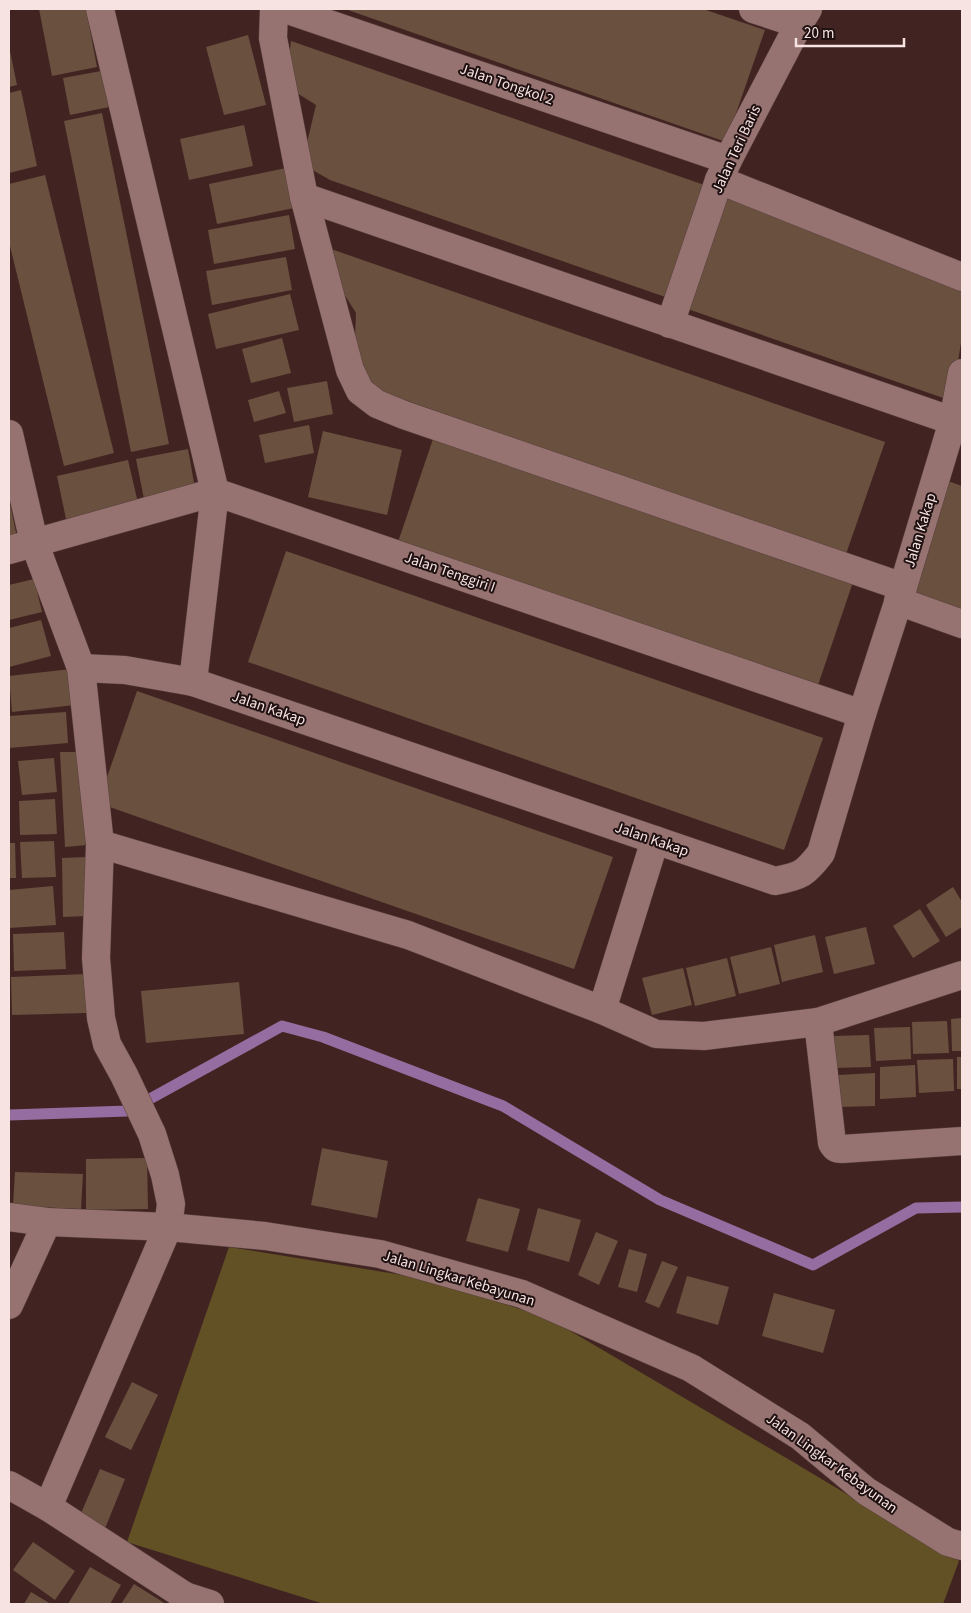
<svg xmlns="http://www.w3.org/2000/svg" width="971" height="1613" viewBox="0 0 971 1613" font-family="'Source Sans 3',sans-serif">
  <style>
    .green { fill: #625125 }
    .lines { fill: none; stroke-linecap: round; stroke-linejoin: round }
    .stream { stroke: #956da0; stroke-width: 11 }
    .building { fill: #6a503e }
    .street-casing { stroke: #59403e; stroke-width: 29 }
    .street { stroke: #967270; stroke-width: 28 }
    .labels { text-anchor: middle; stroke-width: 4; stroke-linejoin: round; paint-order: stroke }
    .street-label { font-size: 15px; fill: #f7e3e1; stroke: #1f1111 }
  </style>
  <rect width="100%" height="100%" fill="#412422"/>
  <path class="green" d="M229 1247 433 1280 550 1319 793 1462 959 1561 943 1604H324L127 1542Z"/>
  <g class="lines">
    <path class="stream" d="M9 1115 128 1111 282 1026 323 1037 503 1106 660 1200 813 1265 916 1208 962 1207"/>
  </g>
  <g class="building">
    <path d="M39 9H86L97 67 52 76Z"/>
    <path d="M345 9H703L765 30 726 142Z"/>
    <path d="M248 35 266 105 224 115 206 47Z"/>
    <path d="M291 41 710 187 671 299 330 180 302 164 316 105 286 86Z"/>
    <path d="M9 46 17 85 9 87Z"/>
    <path d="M112 69 119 105 70 115 63 78Z"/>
    <path d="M21 90 37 166 9 173V93Z"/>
    <path d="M102 113 169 444 131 452 64 121Z"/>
    <path d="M244 125 253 166 189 180 180 139Z"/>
    <path d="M286 168 294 208 217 224 209 184Z"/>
    <path d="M45 175 114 453 64 466 9 242V184Z"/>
    <path d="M718 194 962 279V336L952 401 679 306Z"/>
    <path d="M289 215 295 249 214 264 208 230Z"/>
    <path d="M331 249 885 442 846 554 370 388 355 337 356 313 336 281Z"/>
    <path d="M286 257 292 290 212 305 206 271Z"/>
    <path d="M290 294 299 330 216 349 208 314Z"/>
    <path d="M282 338 291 373 251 383 242 349Z"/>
    <path d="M327 381 333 414 294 422 287 388Z"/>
    <path d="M279 391 286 413 254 422 248 400Z"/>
    <path d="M309 425 314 453 265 463 259 435Z"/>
    <path d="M323 431 402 450 387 515 308 497Z"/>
    <path d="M434 436 853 582 815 694 396 548Z"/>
    <path d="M188 449 196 494 145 504 136 459Z"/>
    <path d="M128 460 138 503 66 519 57 476Z"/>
    <path d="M948 481 962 486V612L910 593Z"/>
    <path d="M9 499 17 537 9 538Z"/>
    <path d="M286 551 823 738 784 850 248 662Z"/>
    <path d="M34 579 42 612 9 620V585Z"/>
    <path d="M41 620 51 656 9 667V628Z"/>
    <path d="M71 669 75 705 12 712 9 676Z"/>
    <path d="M137 691 613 857 574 969 98 803Z"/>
    <path d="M66 712 68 743 9 748V716Z"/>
    <path d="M60 752H82L87 845 65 847Z"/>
    <path d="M54 758 57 792 22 795 18 761Z"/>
    <path d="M55 799 57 834 20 835 19 801Z"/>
    <path d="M54 841 56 877 22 878 20 842Z"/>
    <path d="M9 843H15L16 878H9Z"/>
    <path d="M87 857 88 916 63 917 62 858Z"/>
    <path d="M53 886 56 925 9 928V890Z"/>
    <path d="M953 887 962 902V927L946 937 926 905Z"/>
    <path d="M920 909 940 941 913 958 893 926Z"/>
    <path d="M866 927 875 964 834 974 825 937Z"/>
    <path d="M64 932 66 969 14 971 13 934Z"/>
    <path d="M815 935 823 972 782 982 774 945Z"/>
    <path d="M771 947 780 984 739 994 730 957Z"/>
    <path d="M727 958 736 996 695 1006 686 968Z"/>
    <path d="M683 968 692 1005 652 1015 642 978Z"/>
    <path d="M86 974 87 1013 12 1015 11 977Z"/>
    <path d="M239 982 244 1034 146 1043 141 991Z"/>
    <path d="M962 1018V1051H952L951 1019Z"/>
    <path d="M947 1021 949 1053 913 1054 912 1022Z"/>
    <path d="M910 1027 911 1059 876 1061 874 1028Z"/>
    <path d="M869 1035 871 1067 835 1068 834 1036Z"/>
    <rect x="957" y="1057" width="5" height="32"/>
    <path d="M953 1059 954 1091 919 1093 917 1060Z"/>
    <path d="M915 1065 916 1097 880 1099V1067Z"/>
    <path d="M875 1073V1106L840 1107 839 1075Z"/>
    <path d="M322 1148 388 1161 377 1218 311 1205Z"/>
    <path d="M147 1158 148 1209 86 1210V1159Z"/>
    <path d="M15 1172 83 1174 81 1209 13 1206Z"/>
    <path d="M478 1198 520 1209 508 1252 466 1241Z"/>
    <path d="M538 1208 581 1220 569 1262 527 1250Z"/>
    <path d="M596 1232 618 1241 599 1285 578 1275Z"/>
    <path d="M629 1249 647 1254 637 1292 618 1287Z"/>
    <path d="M662 1261 678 1267 659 1308 645 1302Z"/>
    <path d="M687 1276 729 1287 718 1325 676 1313Z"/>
    <path d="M774 1293 835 1310 823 1353 762 1336Z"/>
    <path d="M132 1382 158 1395 131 1450 105 1437Z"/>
    <path d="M100 1469 125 1479 102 1536 76 1525Z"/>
    <path d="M33 1542 75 1571 55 1600 13 1570Z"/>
    <path d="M90 1567 121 1585 110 1604H68Z"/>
    <path d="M134 1584 166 1604H121Z"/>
    <path d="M31 1592 51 1604H24Z"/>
  </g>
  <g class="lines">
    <defs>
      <g id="street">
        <path d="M100 9 215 492 193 682"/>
        <path d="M274 9 273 38 304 197 350 370 360 391 377 404 404 415 903 587"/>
        <path d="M285 9 728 160"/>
        <path d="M753 9 799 24"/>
        <path d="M719 180 962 277"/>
        <path d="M304 197 953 421"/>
        <path d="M670 324 719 180 728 160 799 24 808 9"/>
        <path d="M9 434 34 542 81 668 100 844 96 958 101 1018 107 1044 124 1075 152 1134 165 1175 171 1204 168 1227 48 1507 185 1596 183 1604"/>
        <path d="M9 550 215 492 862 714"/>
        <path d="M898 601 962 624"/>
        <path d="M81 668 125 670 193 682 775 881C801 876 805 874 821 853L862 714 903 587 953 421 962 373"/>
        <path d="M100 844 408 935 602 1010 656 1034 704 1036 818 1022 962 975"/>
        <path d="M602 1010 655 840"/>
        <path d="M818 1022 832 1143C835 1148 836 1149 842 1149L962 1141"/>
        <path d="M9 1217 47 1222 168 1227 265 1236 380 1254 522 1294 691 1368 800 1436 866 1491 948 1542 962 1546"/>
        <path d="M9 1305 47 1222"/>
        <path d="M9 1485 48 1507"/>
        <path d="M185 1596 210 1604"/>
      </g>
    </defs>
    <use href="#street" class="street-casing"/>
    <use href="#street" class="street"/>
  </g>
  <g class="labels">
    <g class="street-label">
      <text transform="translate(507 84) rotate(19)" y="5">Jalan Tongkol 2</text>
      <text transform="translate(736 149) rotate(-65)" y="5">Jalan Teri Baris</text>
      <text transform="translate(920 530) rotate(-73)" y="5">Jalan Kakap</text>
      <text transform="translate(450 572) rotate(19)" y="5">Jalan Tenggiri I</text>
      <text transform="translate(269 708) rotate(19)" y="5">Jalan Kakap</text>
      <text transform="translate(652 839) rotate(19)" y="5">Jalan Kakap</text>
      <text transform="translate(459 1278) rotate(17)" y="5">Jalan Lingkar Kebayunan</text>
      <text transform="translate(832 1463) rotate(36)" y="5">Jalan Lingkar Kebayunan</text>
    </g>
  </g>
  <rect width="971" height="1613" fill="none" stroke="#f7e3e1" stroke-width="20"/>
  <path d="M796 38v8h108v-8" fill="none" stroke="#f7e3e1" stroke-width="2.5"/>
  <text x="804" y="38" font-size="15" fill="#f7e3e1" stroke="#1f1111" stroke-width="4" paint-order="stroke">20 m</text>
</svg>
